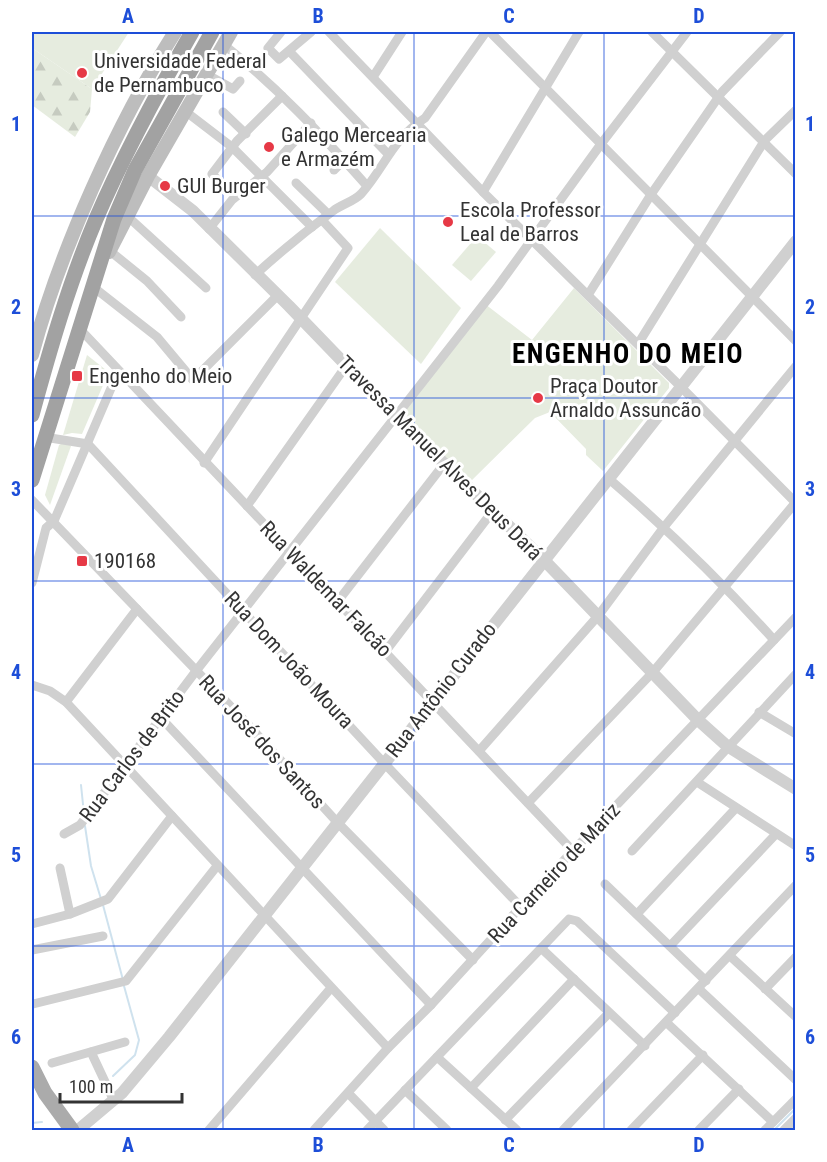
<svg xmlns="http://www.w3.org/2000/svg" width="827" height="1162" viewBox="0 0 827 1162" font-family="'Roboto Condensed',sans-serif">
  <style>
    .forest { fill: url(#forest-firs) }
    .park { fill: #e6ecdf }
    .lines { fill: none; stroke-linecap: round; stroke-linejoin: round }
    .stream { stroke: #cfe2ee; stroke-width: 2 }
    .minor { stroke: #d0d0d0; stroke-width: 9 }
    .tertiary { stroke: #d0d0d0; stroke-width: 12 }
    .secondary { stroke: #bdbdbd; stroke-width: 14 }
    .primary { stroke: #ababab; stroke-width: 15 }
    .trunk { stroke: #a2a2a2; stroke-width: 15 }
    .grid { fill: none; stroke: #1d4ed8; stroke-width: 1.5; stroke-opacity: 0.55 }
    .poi-dot { fill: #e63946; stroke: #fff; stroke-width: 2 }
    .labels { text-anchor: middle; stroke-width: 6; stroke-linejoin: round; paint-order: stroke }
    .poi-label { font-size: 21px; fill: #333; stroke: #fff; text-anchor: start }
    .street-label { font-size: 21px; fill: #333; stroke: #fff }
    .district-label { font-size: 27px; font-weight: bold; letter-spacing: 1.5px; fill: #000; stroke: #fff }
    .neatline { fill: none; stroke: #1d4ed8; stroke-width: 2 }
    .grid-label { font-size: 20px; text-anchor: middle; font-weight: bold; fill: #1d4ed8 }
  </style>
  <defs>
    <pattern id="forest-firs" width="22" height="20" patternUnits="userSpaceOnUse" patternTransform="scale(1.5)"><rect width="22" height="20" fill="#e6ecdf"/><path d="M5 1l3.5 6h-7zM16 11l3.5 6h-7z" fill="#c6cbc0"/></pattern>
  </defs>
  <rect width="100%" height="100%" fill="#fff"/>
  <path class="forest" d="M32 48 92 89 90 112 75 137 32 105Z"/>
  <g class="park">
    <path d="M35 32H129L92 89 32 48V37Z"/>
    <path d="M380 228 461 308 421 364 335 282Z"/>
    <path d="M477 236 496 252 471 281 452 265Z"/>
    <path d="M574 288 669 383V388L603 471 586 455V449L550 412 535 418 469 483 402 415 485 304 532 340Z"/>
    <path d="M87 355 106 370 107 376 82 434 72 433 63 435Z"/>
    <path d="M65 442 71 446 50 505 45 495 59 445Z"/>
  </g>
  <g class="lines">
    <g class="stream">
      <path d="M81 785 84 814"/>
      <path d="M85 826 91 866 101 899"/>
      <path d="M103 905 123 980"/>
      <path d="M113 1076 135 1055 139 1040 124 986"/>
      <path d="M32 1123 42 1122"/>
      <path d="M774 1130 796 1108"/>
    </g>
    <g class="minor">
      <path d="M281 32 268 48 279 59 311 32"/>
      <path d="M329 32 483 192 680 386 796 503"/>
      <path d="M490 32 796 341"/>
      <path d="M652 32 796 174"/>
      <path d="M223 44C277 87 322 135 367 186"/>
      <path d="M290 52 387 153"/>
      <path d="M206 74 233 89 240 81"/>
      <path d="M373 77 402 32"/>
      <path d="M185 111 232 147 312 227"/>
      <path d="M223 112 246 134"/>
      <path d="M334 170 344 160"/>
      <path d="M218 180 212 174 237 141 282 96"/>
      <path d="M296 183 328 214"/>
      <path d="M483 192 579 32"/>
      <path d="M126 215 206 288"/>
      <path d="M209 229 232 200 267 172 311 123"/>
      <path d="M110 251 147 281 181 317"/>
      <path d="M255 275C280 252 306 231 333 211 342 204 353 202 361 194 385 167 392 139 425 118L486 32"/>
      <path d="M92 286 157 337 193 380 278 295"/>
      <path d="M588 295 652 193 722 92 780 32"/>
      <path d="M78 327 574 852"/>
      <path d="M638 344 765 140 796 110"/>
      <path d="M44 437 88 444 384 763 521 907"/>
      <path d="M204 463 348 248 322 220"/>
      <path d="M608 478C667 529 722 582 774 640"/>
      <path d="M32 500 243 719 337 822 473 960"/>
      <path d="M247 506 346 366"/>
      <path d="M32 583 46 528 54 521 118 372"/>
      <path d="M338 601 444 464"/>
      <path d="M385 652 492 512"/>
      <path d="M32 685 50 691 66 702 388 1048"/>
      <path d="M66 702 137 609"/>
      <path d="M759 712 796 734"/>
      <path d="M161 718 431 1005"/>
      <path d="M479 751 598 616 664 527 796 366"/>
      <path d="M697 782 796 846"/>
      <path d="M528 803 653 672 796 502"/>
      <path d="M64 834 80 825 196 671 498 286 601 144 687 32"/>
      <path d="M632 851 796 674"/>
      <path d="M60 868 70 914"/>
      <path d="M605 884 706 981"/>
      <path d="M637 914 736 808"/>
      <path d="M32 924 70 914 108 899 172 816"/>
      <path d="M670 946 776 834"/>
      <path d="M542 949 645 1046"/>
      <path d="M32 950 103 936"/>
      <path d="M730 956 796 1017"/>
      <path d="M699 989 796 1080"/>
      <path d="M765 989 796 957"/>
      <path d="M33 1004 126 981 217 866"/>
      <path d="M667 1023 773 1122"/>
      <path d="M91 1052 114 1101"/>
      <path d="M437 1057 517 1130"/>
      <path d="M52 1063 125 1042"/>
      <path d="M471 1088 574 979"/>
      <path d="M405 1090 447 1130"/>
      <path d="M349 1094 384 1130"/>
      <path d="M505 1120 609 1013"/>
      <path d="M209 1130 331 988"/>
      <path d="M314 1130 388 1048 431 1005 548 877 796 617"/>
      <path d="M367 1130 569 919 577 921 675 1013"/>
      <path d="M563 1130 796 885"/>
      <path d="M631 1130 703 1055"/>
      <path d="M699 1130 739 1089"/>
      <path d="M765 1130 796 1099"/>
      <path d="M784 1130 796 1118"/>
    </g>
    <g class="tertiary">
      <path d="M148 176 193 211 289 306 396 417 543 559 698 720 727 746 796 789"/>
      <path d="M78 1130 122 1093 169 1037 796 241"/>
    </g>
    <g class="secondary">
      <path d="M109 252 148 176 231 32"/>
      <path d="M32 355C60 250 117 124 175 32"/>
    </g>
    <path class="primary" d="M32 1067 45 1093 72 1130"/>
    <g class="trunk">
      <path d="M32 415C50 349 69 283 96 219 124 154 157 93 192 32"/>
      <path d="M32 480 114 219 135 170 212 32"/>
    </g>
  </g>
  <path class="grid" d="M223 32V1130M414 32V1130M604 32V1130M32 216H796M32 398H796M32 581H796M32 764H796M32 946H796"/>
  <g class="poi-dot">
    <circle cx="82" cy="73" r="6"/>
    <circle cx="269" cy="147" r="6"/>
    <circle cx="165" cy="186" r="6"/>
    <circle cx="448" cy="222" r="6"/>
    <rect x="71" y="370" width="12" height="12" rx="3"/>
    <circle cx="538" cy="398" r="6"/>
    <rect x="76" y="555" width="12" height="12" rx="3"/>
  </g>
  <g class="labels">
    <g class="poi-label">
      <text x="94" y="68">Universidade Federal<tspan x="94" dy="24">de Pernambuco</tspan></text>
      <text x="281" y="142">Galego Mercearia<tspan x="281" dy="24">e Armazém</tspan></text>
      <text x="177" y="193">GUI Burger</text>
      <text x="460" y="217">Escola Professor<tspan x="460" dy="24">Leal de Barros</tspan></text>
      <text x="89" y="383">Engenho do Meio</text>
      <text x="550" y="393">Praça Doutor<tspan x="550" dy="24">Arnaldo Assuncão</tspan></text>
      <text x="94" y="568">190168</text>
    </g>
    <g class="street-label">
      <text transform="translate(440 458) rotate(45)" y="7">Travessa Manuel Alves Deus Dará</text>
      <text transform="translate(326 589) rotate(46)" y="7">Rua Waldemar Falcão</text>
      <text transform="translate(289 660) rotate(47)" y="7">Rua Dom João Moura</text>
      <text transform="translate(441 690) rotate(-52)" y="7">Rua Antônio Curado</text>
      <text transform="translate(262 742) rotate(47)" y="7">Rua José dos Santos</text>
      <text transform="translate(132 756) rotate(-53)" y="7">Rua Carlos de Brito</text>
      <text transform="translate(554 873) rotate(-47)" y="7">Rua Carneiro de Mariz</text>
    </g>
    <g class="district-label">
      <text x="628" y="363">ENGENHO DO MEIO</text>
    </g>
  </g>
  <rect width="827" height="1162" fill="none" stroke="#ffffff" stroke-width="66"/>
  <path d="M60 1093v9h122v-9" fill="none" stroke="#333333" stroke-width="3"/>
  <text x="69" y="1093" font-size="18" fill="#333333" stroke="#ffffff" stroke-width="4.5" paint-order="stroke">100 m</text>
  <rect x="33" y="33" width="761" height="1096" class="neatline"/>
  <g class="grid-label">
    <text x="128" y="23">A</text>
    <text x="318" y="23">B</text>
    <text x="509" y="23">C</text>
    <text x="699" y="23">D</text>
    <text x="16" y="131">1</text>
    <text x="810" y="131">1</text>
    <text x="16" y="314">2</text>
    <text x="810" y="314">2</text>
    <text x="16" y="496">3</text>
    <text x="810" y="496">3</text>
    <text x="16" y="679">4</text>
    <text x="810" y="679">4</text>
    <text x="16" y="862">5</text>
    <text x="810" y="862">5</text>
    <text x="16" y="1044">6</text>
    <text x="810" y="1044">6</text>
    <text x="128" y="1152">A</text>
    <text x="318" y="1152">B</text>
    <text x="509" y="1152">C</text>
    <text x="699" y="1152">D</text>
  </g>
</svg>
